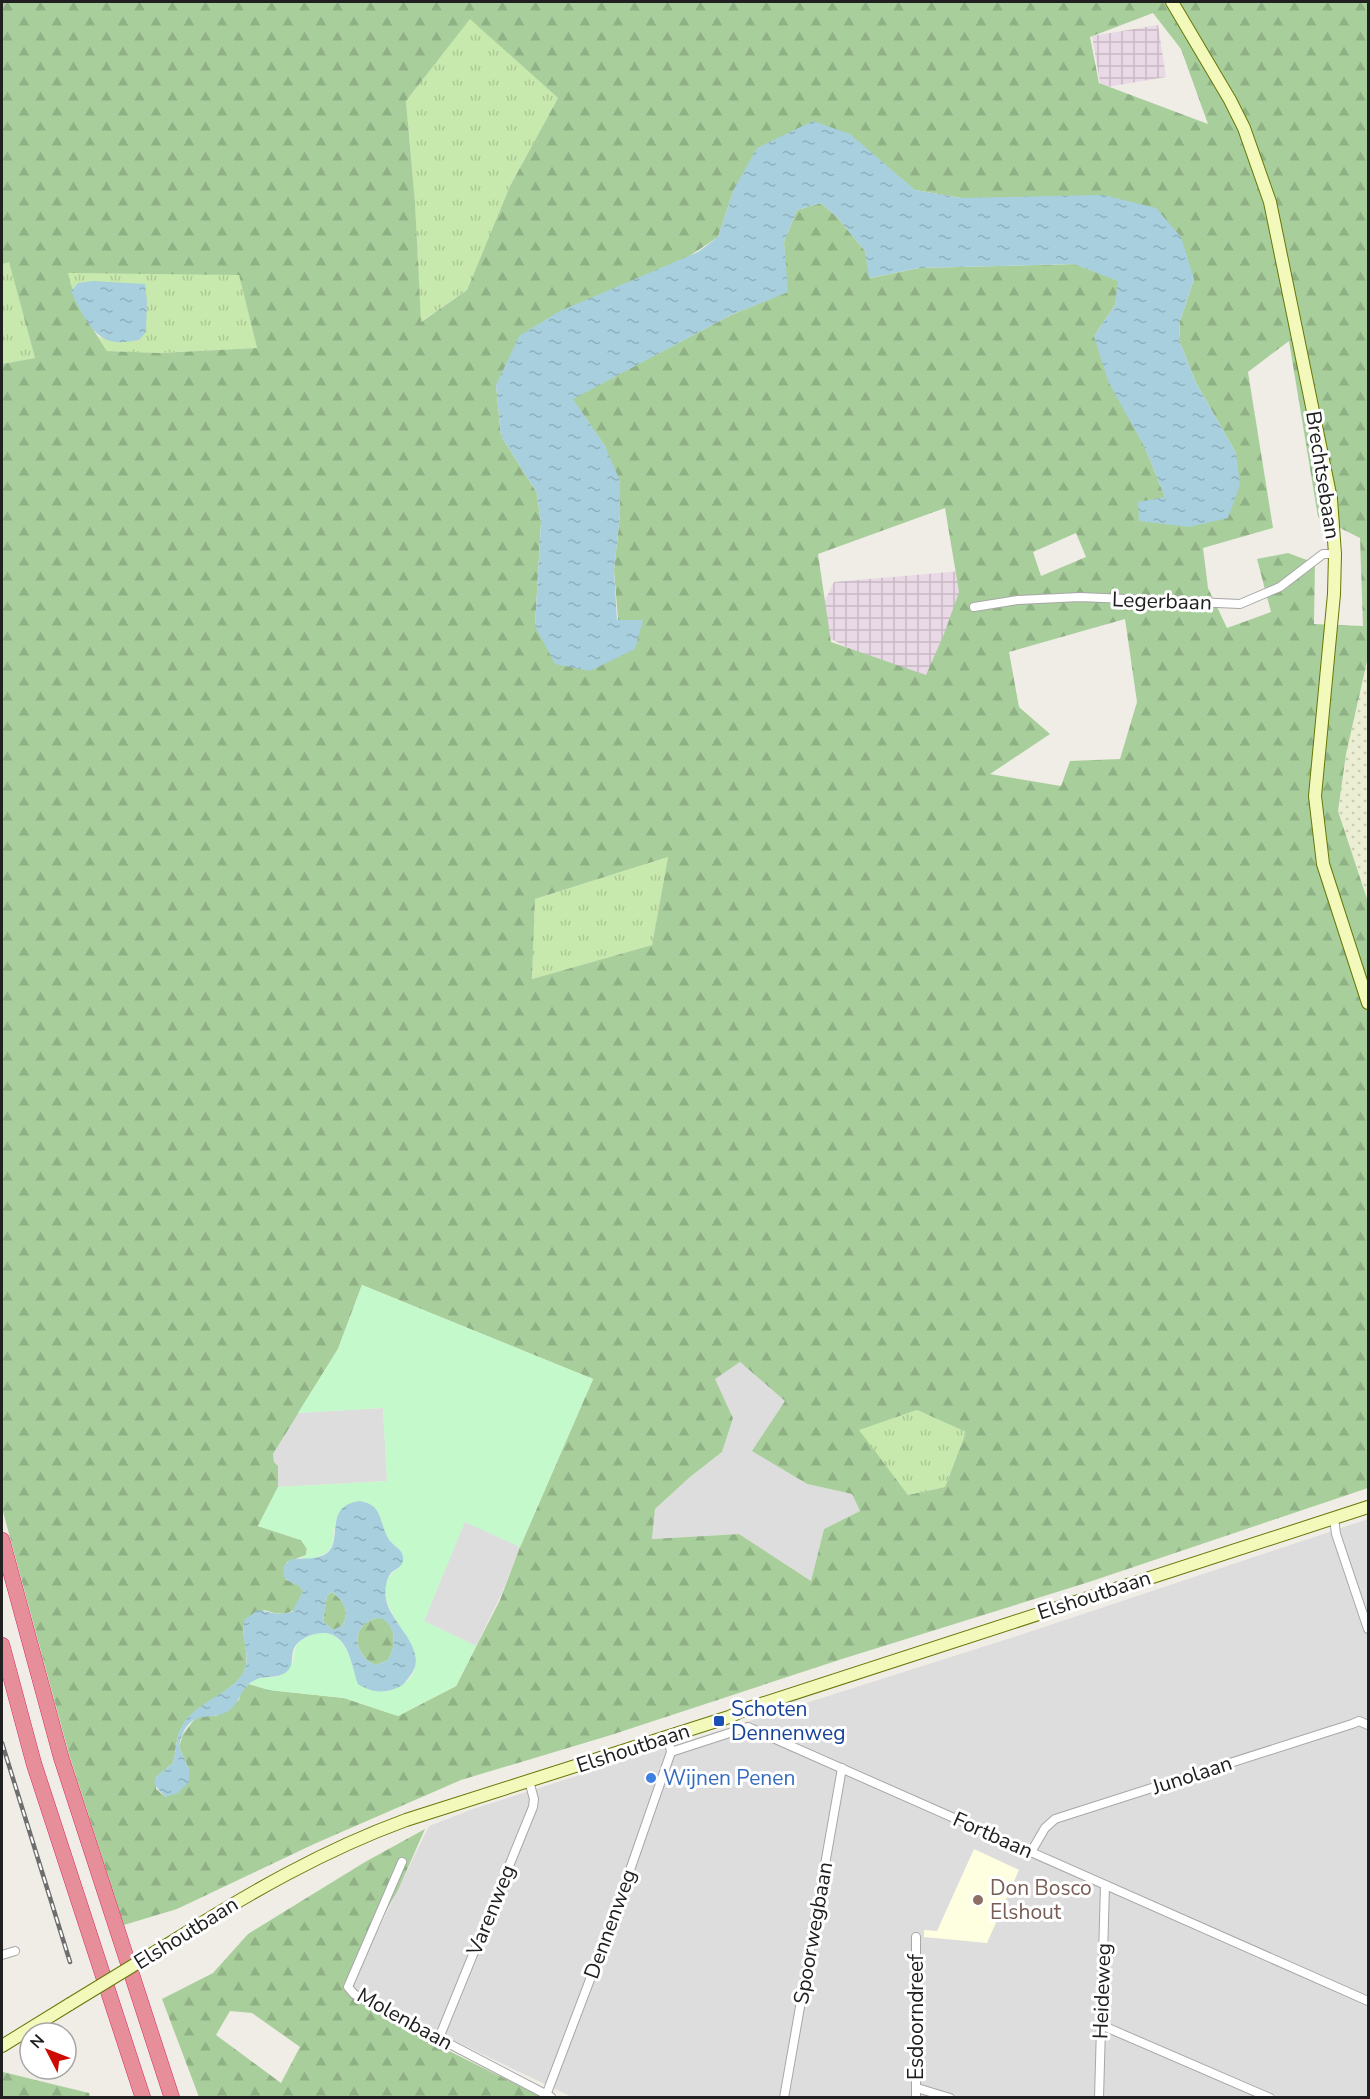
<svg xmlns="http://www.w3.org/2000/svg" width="1370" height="2099" viewBox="0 0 1370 2099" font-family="'Nunito Sans',sans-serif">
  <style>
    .residential { fill: #dedddd }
    .industrial { fill: url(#industrial-grid) }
    .education { fill: #fdffe0 }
    .farmland { fill: url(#farmland-dots) }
    .grass { fill: url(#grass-tufts) }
    .forest { fill: url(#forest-firs); fill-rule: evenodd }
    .park { fill: #c4f9cb }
    .water { fill: url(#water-ripples); fill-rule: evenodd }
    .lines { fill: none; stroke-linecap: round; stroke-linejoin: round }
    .minor-casing { stroke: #a7a7a7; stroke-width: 10 }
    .secondary-casing { stroke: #667706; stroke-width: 14 }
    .motorway-casing { stroke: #d9285d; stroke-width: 16 }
    .minor { stroke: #fff; stroke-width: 8 }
    .secondary { stroke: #f3f9bb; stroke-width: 12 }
    .motorway { stroke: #e68f9b; stroke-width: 15 }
    .rail-casing { stroke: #6e6e6e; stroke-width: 4.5 }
    .rail { stroke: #fff; stroke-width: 2; stroke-dasharray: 7; stroke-linecap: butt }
    .secondary-bridge-casing { stroke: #667706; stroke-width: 14; stroke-linecap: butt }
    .secondary-bridge { stroke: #f3f9bb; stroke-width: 12 }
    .transit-dot { fill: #1a4fb4; stroke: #fff; stroke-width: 2 }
    .shop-dot { fill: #3f7fe0; stroke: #fff; stroke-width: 2 }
    .education-dot { fill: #8d6e63; stroke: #fff; stroke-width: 2 }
    .labels { text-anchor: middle; stroke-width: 6; stroke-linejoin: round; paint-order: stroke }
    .street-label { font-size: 21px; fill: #202020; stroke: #fff }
    .transit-label { font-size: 21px; fill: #164399; stroke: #fff; text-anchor: start }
    .shop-label { font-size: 21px; fill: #366cbe; stroke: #fff; text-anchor: start }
    .education-label { font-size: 21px; fill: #785e54; stroke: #fff; text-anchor: start }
  </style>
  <defs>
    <pattern id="industrial-grid" width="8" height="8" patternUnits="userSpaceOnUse" patternTransform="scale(1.5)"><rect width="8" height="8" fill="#e9d8e5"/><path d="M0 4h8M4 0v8" fill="none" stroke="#c8b9c4"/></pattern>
    <pattern id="farmland-dots" width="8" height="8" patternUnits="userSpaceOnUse" patternTransform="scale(1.5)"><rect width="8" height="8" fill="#ebeed2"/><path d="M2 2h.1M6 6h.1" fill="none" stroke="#c9ccb4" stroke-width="1.8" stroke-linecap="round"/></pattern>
    <pattern id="grass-tufts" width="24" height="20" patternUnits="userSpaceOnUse" patternTransform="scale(1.5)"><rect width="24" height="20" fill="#c8e9ad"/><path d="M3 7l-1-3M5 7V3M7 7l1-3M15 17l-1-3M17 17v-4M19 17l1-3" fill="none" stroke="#acc895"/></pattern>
    <pattern id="forest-firs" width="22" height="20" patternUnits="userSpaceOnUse" patternTransform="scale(1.5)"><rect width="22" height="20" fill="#a8cf9b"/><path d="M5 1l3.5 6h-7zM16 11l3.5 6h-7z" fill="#90b185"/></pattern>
    <pattern id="water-ripples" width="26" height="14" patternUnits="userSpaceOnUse" patternTransform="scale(1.5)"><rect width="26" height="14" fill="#a7cfdd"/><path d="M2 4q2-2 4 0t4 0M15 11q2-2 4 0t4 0" fill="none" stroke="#8fb1bd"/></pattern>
  </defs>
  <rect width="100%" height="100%" fill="#f0ede6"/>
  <g class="residential">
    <path d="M740 1362 785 1401 753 1451 806 1484 852 1494 860 1511 824 1529 811 1581 739 1534 652 1539 655 1509 690 1477 722 1452 733 1417 714 1378Z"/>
    <path d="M383 1408 387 1481 278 1487V1466L274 1462 273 1454 298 1413Z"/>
    <path d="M1368 1519V2097H572L457 2042 350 1987 429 1826 473 1809 1017 1636Z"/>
    <path d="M465 1521 520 1547 502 1593 476 1646 424 1621Z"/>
  </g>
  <g class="industrial">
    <path d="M1158 25 1166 77 1101 88 1092 36Z"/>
    <path d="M962 571 965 591 925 680 883 667 811 628 834 582Z"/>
  </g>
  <path class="education" d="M974 1849 1019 1870 987 1943 924 1937V1930L937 1931Z"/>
  <path class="farmland" d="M1368 657V902L1338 811 1346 754Z"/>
  <g class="grass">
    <path d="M470 18 558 98 510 186 467 290 420 322 415 202 406 101Z"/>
    <path d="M9 261 35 358 2 364V264Z"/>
    <path d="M68 273 239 274 257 348 160 353 107 351 98 336 115 342 139 340 78 283 71 291Z"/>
    <path d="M668 857 652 945 532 979 535 899Z"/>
    <path d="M917 1410 966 1432 945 1487 908 1495 858 1430Z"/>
  </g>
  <g class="forest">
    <path d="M2 2H1368V657L1346 754 1338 811 1368 902V1361L1367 1362 1368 1367V1488L1089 1582 842 1659 611 1735 461 1780 314 1844 177 1909 124 1925 69 1754 2 1508V364L35 358 9 262 2 264ZM1153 13 1181 49 1208 124 1099 83 1090 37ZM470 19 558 98 510 186 467 290 421 322 415 202 406 101ZM890 170 915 190 961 198 1194 279 1180 321 1179 340 1196 383 1236 453 1139 520 1165 497 1146 450 1094 336 1115 305 1119 281 1075 264 919 268 870 278 865 251 837 217 821 203 797 210 784 242 787 292 731 315 572 399 605 446 620 515 614 570 618 620 643 621 535 626 541 523 537 493 501 436 496 385 718 237 734 189ZM68 273 239 275 257 348 160 353 107 351C91 325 74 303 68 273ZM1289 341 1318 517 1360 538 1363 626 1314 624 1315 563 1288 553 1257 559 1271 612 1227 628 1208 588 1203 548 1273 528 1248 372ZM945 508 959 592 944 634 926 675 831 642 818 554ZM1076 533 1086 557 1041 576 1033 552ZM1125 619 1137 702 1120 759 1070 761 1061 786 990 774 1050 734 1019 707 1009 652ZM668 857 652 945 532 979 535 899ZM362 1285 593 1379 520 1547 500 1600 456 1686 398 1716 344 1698 269 1690 249 1684 241 1691 239 1700 216 1716H200L193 1721 183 1734 179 1747 189 1769 166 1797 156 1789V1777L173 1763C177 1749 175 1736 184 1723 198 1701 240 1691 246 1666 248 1655 244 1640 243 1628L264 1610C286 1617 296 1616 303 1591 299 1584 294 1582 286 1580L287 1562 306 1555 307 1548 301 1540 258 1526 278 1487V1466L274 1462 273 1454 338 1349ZM740 1362 785 1401 752 1451 807 1484 852 1494 860 1511 824 1529 811 1581 739 1534 652 1539 655 1509 690 1477 722 1452 733 1418 715 1379ZM917 1410 966 1432 945 1487 908 1495 859 1430Z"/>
    <path d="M331 1592C343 1598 351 1613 342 1626L333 1630 323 1621 327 1596Z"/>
    <path d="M377 1618H383C397 1628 396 1648 387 1661L375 1665C353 1655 350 1624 377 1618Z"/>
    <path d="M425 1829 398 1890 343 1986 433 2043 542 2097H199L162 1999 213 1973 248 1934 365 1862ZM230 2011 252 2013 300 2047 281 2083 216 2035Z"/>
    <path d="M3 2072 89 2093 90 2097H2Z"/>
  </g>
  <path class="park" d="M362 1285 593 1379 520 1547 465 1522 424 1621 476 1646 456 1686 398 1716 344 1698 269 1690 249 1684 256 1679 280 1676C284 1672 291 1666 293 1661 295 1654 293 1650 298 1643 302 1639 309 1636 315 1634 339 1627 350 1653 354 1672L386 1692C468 1664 346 1602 399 1568L401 1551C396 1546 390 1543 387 1537 380 1521 381 1503 359 1501 352 1505 343 1508 339 1514 329 1529 341 1549 320 1556 314 1558 308 1560 301 1558L306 1555 307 1549 301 1540 258 1526 278 1487 387 1481 383 1408 298 1413 338 1349Z"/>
  <g class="water">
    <path d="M813 121 850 134 915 190 961 198 1103 195 1156 208 1181 237 1194 279 1180 321 1179 340 1196 383 1236 453 1240 485 1228 518 1189 527 1139 521 1138 502 1165 497 1146 450 1108 381 1094 336 1115 305 1118 281 1074 264 919 268 869 278 865 251 837 217 821 203 797 210 784 242 788 292 731 315 573 399 605 446 620 481V515L614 570 617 620H643L635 649 590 671 555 664 535 626 541 523 537 493 501 436 496 385 519 336 560 311 698 252 718 237 734 189 757 148Z"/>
    <path d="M93 281 145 284 147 301 146 332 139 340C132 341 123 343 115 342 93 340 79 309 71 291L78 283Z"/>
    <path d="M359 1501C383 1504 379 1522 388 1538 392 1546 404 1549 403 1559 403 1567 397 1568 392 1572 385 1579 384 1594 387 1603 393 1625 430 1652 410 1676 406 1681 403 1686 397 1688 382 1694 371 1692 358 1684 351 1666 350 1637 326 1633 315 1632 299 1638 294 1648 290 1658 295 1666 285 1673 276 1679 264 1675 255 1680 242 1686 241 1699 232 1708 213 1726 188 1702 179 1747L189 1769V1782L178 1793 166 1797C145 1778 156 1778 173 1763 177 1749 175 1737 183 1724 199 1699 234 1694 245 1669 251 1654 239 1635 245 1619L258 1610 279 1614 292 1612 303 1591C298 1582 289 1584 283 1576L284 1566 291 1559C303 1558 313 1560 324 1555 346 1544 321 1507 359 1501ZM331 1592C343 1598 351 1613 342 1626L333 1630 323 1621 327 1596ZM377 1618 383 1619C397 1628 396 1648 387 1661L375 1665C353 1655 350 1624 377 1618Z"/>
  </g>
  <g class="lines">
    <defs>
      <g id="minor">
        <path d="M974 607 1018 600 1080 597 1240 604 1280 587 1323 554H1335"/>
        <path d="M1334 1518 1336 1534 1368 1629"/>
        <path d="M671 1752 748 1727 1368 2001"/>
        <path d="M1031 1852 1045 1828 1055 1819 1352 1724 1359 1721 1368 1725"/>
        <path d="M402 1862 348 1987 354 1994 551 2097"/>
        <path d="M916 1937V2098"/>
        <path d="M2 1955 15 1951"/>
        <path d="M1101 2025 1270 2098"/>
        <path d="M439 2038 533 1807 534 1799 529 1781"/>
        <path d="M917 2088 950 2098"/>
        <path d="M545 2098 613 1919 671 1752 668 1736"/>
        <path d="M784 2098 842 1768"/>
        <path d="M1099 2098 1105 1885"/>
      </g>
      <g id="secondary">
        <path d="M1172 2 1230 100 1244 128 1270 202 1331 499 1335 554 1334 594 1315 796 1323 864 1368 1003"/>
        <path d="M175 1940C249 1893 324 1850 406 1820L729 1717 746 1709 1368 1507"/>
        <path d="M2 2046 70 2004"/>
      </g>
      <g id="motorway">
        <path d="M2 1540 61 1757 172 2098"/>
        <path d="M2 1645 34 1764 143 2098"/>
      </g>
    </defs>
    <use href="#minor" class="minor-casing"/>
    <use href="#secondary" class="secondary-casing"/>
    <use href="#motorway" class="motorway-casing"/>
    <use href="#minor" class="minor"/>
    <use href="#secondary" class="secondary"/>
    <use href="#motorway" class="motorway"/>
    <defs>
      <path id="rail" d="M2 1743 70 1962"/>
    </defs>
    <use href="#rail" class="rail-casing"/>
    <use href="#rail" class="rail"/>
    <defs>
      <path id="secondary-bridge" d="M70 2004 175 1940"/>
    </defs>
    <use href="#secondary-bridge" class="secondary-bridge-casing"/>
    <use href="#secondary-bridge" class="secondary-bridge"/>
  </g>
  <rect class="transit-dot" x="713" y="1715" width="12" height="12" rx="3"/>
  <circle class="shop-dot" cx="651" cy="1778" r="6"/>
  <circle class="education-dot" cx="978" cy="1900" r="6"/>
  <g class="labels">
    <g class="street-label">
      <text transform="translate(1323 475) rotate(81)" y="7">Brechtsebaan</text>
      <text transform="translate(1162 601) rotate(2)" y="7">Legerbaan</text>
      <text transform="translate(1094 1595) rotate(-18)" y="7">Elshoutbaan</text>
      <text transform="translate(633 1748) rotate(-18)" y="7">Elshoutbaan</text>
      <text transform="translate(1192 1775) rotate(-18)" y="7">Junolaan</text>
      <text transform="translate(993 1835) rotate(24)" y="7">Fortbaan</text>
      <text transform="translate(491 1910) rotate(-68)" y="7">Varenweg</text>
      <text transform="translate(610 1924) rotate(-70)" y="7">Dennenweg</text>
      <text transform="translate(186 1933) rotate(-32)" y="7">Elshoutbaan</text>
      <text transform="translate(813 1933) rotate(-80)" y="7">Spoorwegbaan</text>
      <text transform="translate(1102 1991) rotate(-88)" y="7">Heideweg</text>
      <text transform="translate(916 2017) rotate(-90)" y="7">Esdoorndreef</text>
      <text transform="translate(405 2019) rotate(29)" y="7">Molenbaan</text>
    </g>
    <g class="transit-label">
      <text x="731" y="1716">Schoten<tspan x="731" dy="24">Dennenweg</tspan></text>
    </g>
    <g class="shop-label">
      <text x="663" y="1785">Wijnen Penen</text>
    </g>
    <g class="education-label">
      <text x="990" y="1895">Don Bosco<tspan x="990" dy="24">Elshout</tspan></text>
    </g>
  </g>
  <rect width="1370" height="2099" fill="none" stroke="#202020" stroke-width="6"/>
  <g transform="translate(48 2051) rotate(312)"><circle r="28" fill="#ffffff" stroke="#a6a6a6" stroke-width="1.5"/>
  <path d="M0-4.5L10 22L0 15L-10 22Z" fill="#cd0b02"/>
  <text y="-9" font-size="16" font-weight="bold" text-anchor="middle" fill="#202020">N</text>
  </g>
</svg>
